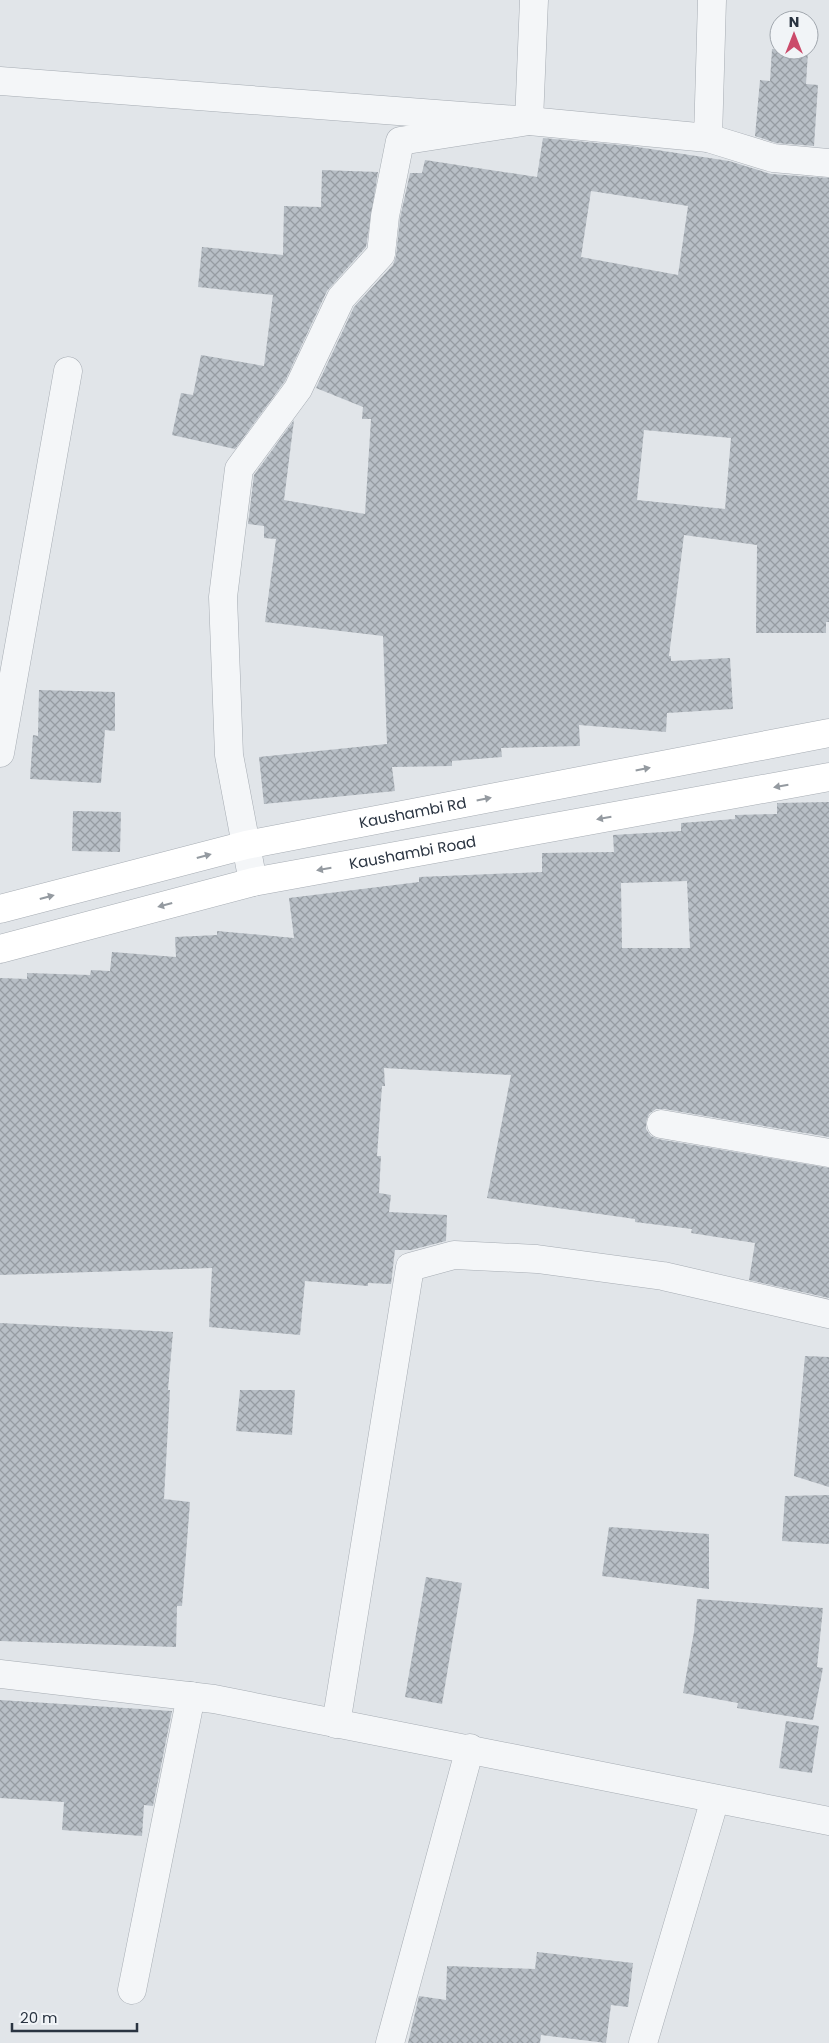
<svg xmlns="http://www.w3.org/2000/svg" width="829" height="2043" viewBox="0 0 829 2043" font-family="Poppins,sans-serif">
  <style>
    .building { fill: url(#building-cross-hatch); fill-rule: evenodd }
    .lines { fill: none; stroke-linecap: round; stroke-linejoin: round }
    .street-casing { stroke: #a6acb3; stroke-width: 29 }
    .secondary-casing { stroke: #a6acb3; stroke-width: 29 }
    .street { stroke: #f4f6f8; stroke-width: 28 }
    .secondary { stroke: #fff; stroke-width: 28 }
    .oneway { fill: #949aa0 }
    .labels { text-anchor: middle; stroke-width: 4.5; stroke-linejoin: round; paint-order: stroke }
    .street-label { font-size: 15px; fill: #2a3441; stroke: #f1f4f7 }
  </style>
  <defs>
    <pattern id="building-cross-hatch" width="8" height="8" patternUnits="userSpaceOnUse" patternTransform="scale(1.25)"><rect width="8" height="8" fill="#b8bfc6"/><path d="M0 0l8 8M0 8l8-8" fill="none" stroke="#969ca2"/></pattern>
  </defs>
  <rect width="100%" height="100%" fill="#e1e5e9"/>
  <g class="building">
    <path d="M772 49 808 52 806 84 818 85 814 146 776 143 755 136 760 80 770 81Z"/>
    <path d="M543 138 631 146 729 161 771 174 829 178V622H826V633H756L757 545 684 535 669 656H671V661L730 658 733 709 667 713 666 732 579 725 580 746 501 748 502 757 452 761V766L392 767 395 791 264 804 259 757 387 744 383 636 265 622 276 539 264 538V526L248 524 254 475 294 420 284 500 365 514 371 419H362L363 407 316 388 354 307 393 265 396 256 400 218 410 173H422L425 160 537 177ZM591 191 688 206 678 275 581 257ZM644 430 731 438 725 509 637 500Z"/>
    <path d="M322 170 378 172 366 247 327 291 285 381 235 449 172 435 181 393 193 395 201 355 264 366 273 295 198 287 202 247 283 255 284 206 321 207Z"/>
    <path d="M39 690 115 692V731L105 730 101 783 30 779 33 735 38 736Z"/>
    <path d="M829 802V1137L664 1109H656L649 1114 646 1122V1129L651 1136 658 1139 829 1168V1298L749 1280 755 1243 691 1233 692 1229 635 1222V1219L487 1198 511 1075 384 1068 385 1086H382L377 1156H381L379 1193 391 1195 389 1212 447 1215 446 1241 411 1250H395L391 1284 368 1283V1286L305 1281 300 1335 209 1327 212 1268 0 1275V978L27 979V973L90 975 91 970 110 971 112 952 176 957 175 937 217 935V931L294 938 289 898 419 882V877L542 872V853L614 852 613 835 681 831V823L735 819V815L777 814V803ZM687 881 690 948H622L621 883Z"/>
    <path d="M73 811 121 812 120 852 72 851Z"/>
    <path d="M0 1323 173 1332 168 1390H170L164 1499 190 1502 182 1606H177L176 1647 0 1641Z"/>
    <path d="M805 1356 829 1357V1487L794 1476Z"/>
    <path d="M240 1390H295L292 1435 236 1431Z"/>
    <path d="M829 1495V1544L782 1541 785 1496Z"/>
    <path d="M609 1527 709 1534V1589L602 1576Z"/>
    <path d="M426 1577 462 1583 442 1704 405 1697Z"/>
    <path d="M697 1599 823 1608 817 1667 823 1668 813 1720 737 1708 738 1703 683 1693 694 1632Z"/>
    <path d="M0 1700 172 1711 153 1806 144 1805 142 1836 62 1830 64 1802 0 1798Z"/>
    <path d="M786 1721 819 1726 812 1773 779 1768Z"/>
    <path d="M537 1952 633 1963 628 2007 611 2005 606 2043 541 2035 540 2043H408L419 1996 446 2000 447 1966 535 1969Z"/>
  </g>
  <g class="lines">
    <defs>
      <g id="street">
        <path d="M0 81 529 121 708 138 773 158 829 163"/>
        <path d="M708 138 712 0"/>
        <path d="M0 753 68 371"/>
        <path d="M253 882 229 755 223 597 239 469 298 389 341 298 381 254 385 216 400 141 529 121 534 0"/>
        <path d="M661 1124 829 1153"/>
        <path d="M0 1674 214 1699 829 1821"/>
        <path d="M336 1724 410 1267 454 1255 537 1259 663 1276 829 1314"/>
        <path d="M132 1990 191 1696"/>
        <path d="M390 2043 470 1748"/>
        <path d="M643 2043 715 1799"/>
      </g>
      <g id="secondary">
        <path id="s1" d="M0 909 246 845 829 733"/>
        <path id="s2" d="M0 949 253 882 829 777"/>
      </g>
    </defs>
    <use href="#street" class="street-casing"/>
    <use href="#secondary" class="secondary-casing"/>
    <use href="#street" class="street"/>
    <use href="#secondary" class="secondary"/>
  </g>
  <defs><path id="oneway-solid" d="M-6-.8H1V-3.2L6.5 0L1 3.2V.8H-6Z" transform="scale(1.25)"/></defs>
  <g class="oneway">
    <use href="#oneway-solid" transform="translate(643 769) rotate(-11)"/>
    <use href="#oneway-solid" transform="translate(781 786) rotate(170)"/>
    <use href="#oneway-solid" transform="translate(484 799) rotate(-11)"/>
    <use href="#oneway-solid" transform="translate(604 818) rotate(170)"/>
    <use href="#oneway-solid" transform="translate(204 856) rotate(-15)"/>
    <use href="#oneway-solid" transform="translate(324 869) rotate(170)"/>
    <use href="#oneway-solid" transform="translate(47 897) rotate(-15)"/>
    <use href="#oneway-solid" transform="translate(165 905) rotate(165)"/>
  </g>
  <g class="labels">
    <g class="street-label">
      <text dy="5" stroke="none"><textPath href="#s1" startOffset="424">Kaushambi Rd</textPath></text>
      <text dy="5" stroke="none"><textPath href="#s2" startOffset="424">Kaushambi Road</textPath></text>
    </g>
  </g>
  <g transform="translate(794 35)"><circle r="24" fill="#f1f4f7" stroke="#a1a7ae"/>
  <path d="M0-4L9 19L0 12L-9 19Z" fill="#cb4a6a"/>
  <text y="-8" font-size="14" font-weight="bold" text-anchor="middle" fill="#2a3441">N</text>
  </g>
  <path d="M12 2023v8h125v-8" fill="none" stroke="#2a3441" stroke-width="2.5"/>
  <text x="20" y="2023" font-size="15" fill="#2a3441" stroke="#f1f4f7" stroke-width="4" paint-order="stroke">20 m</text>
</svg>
